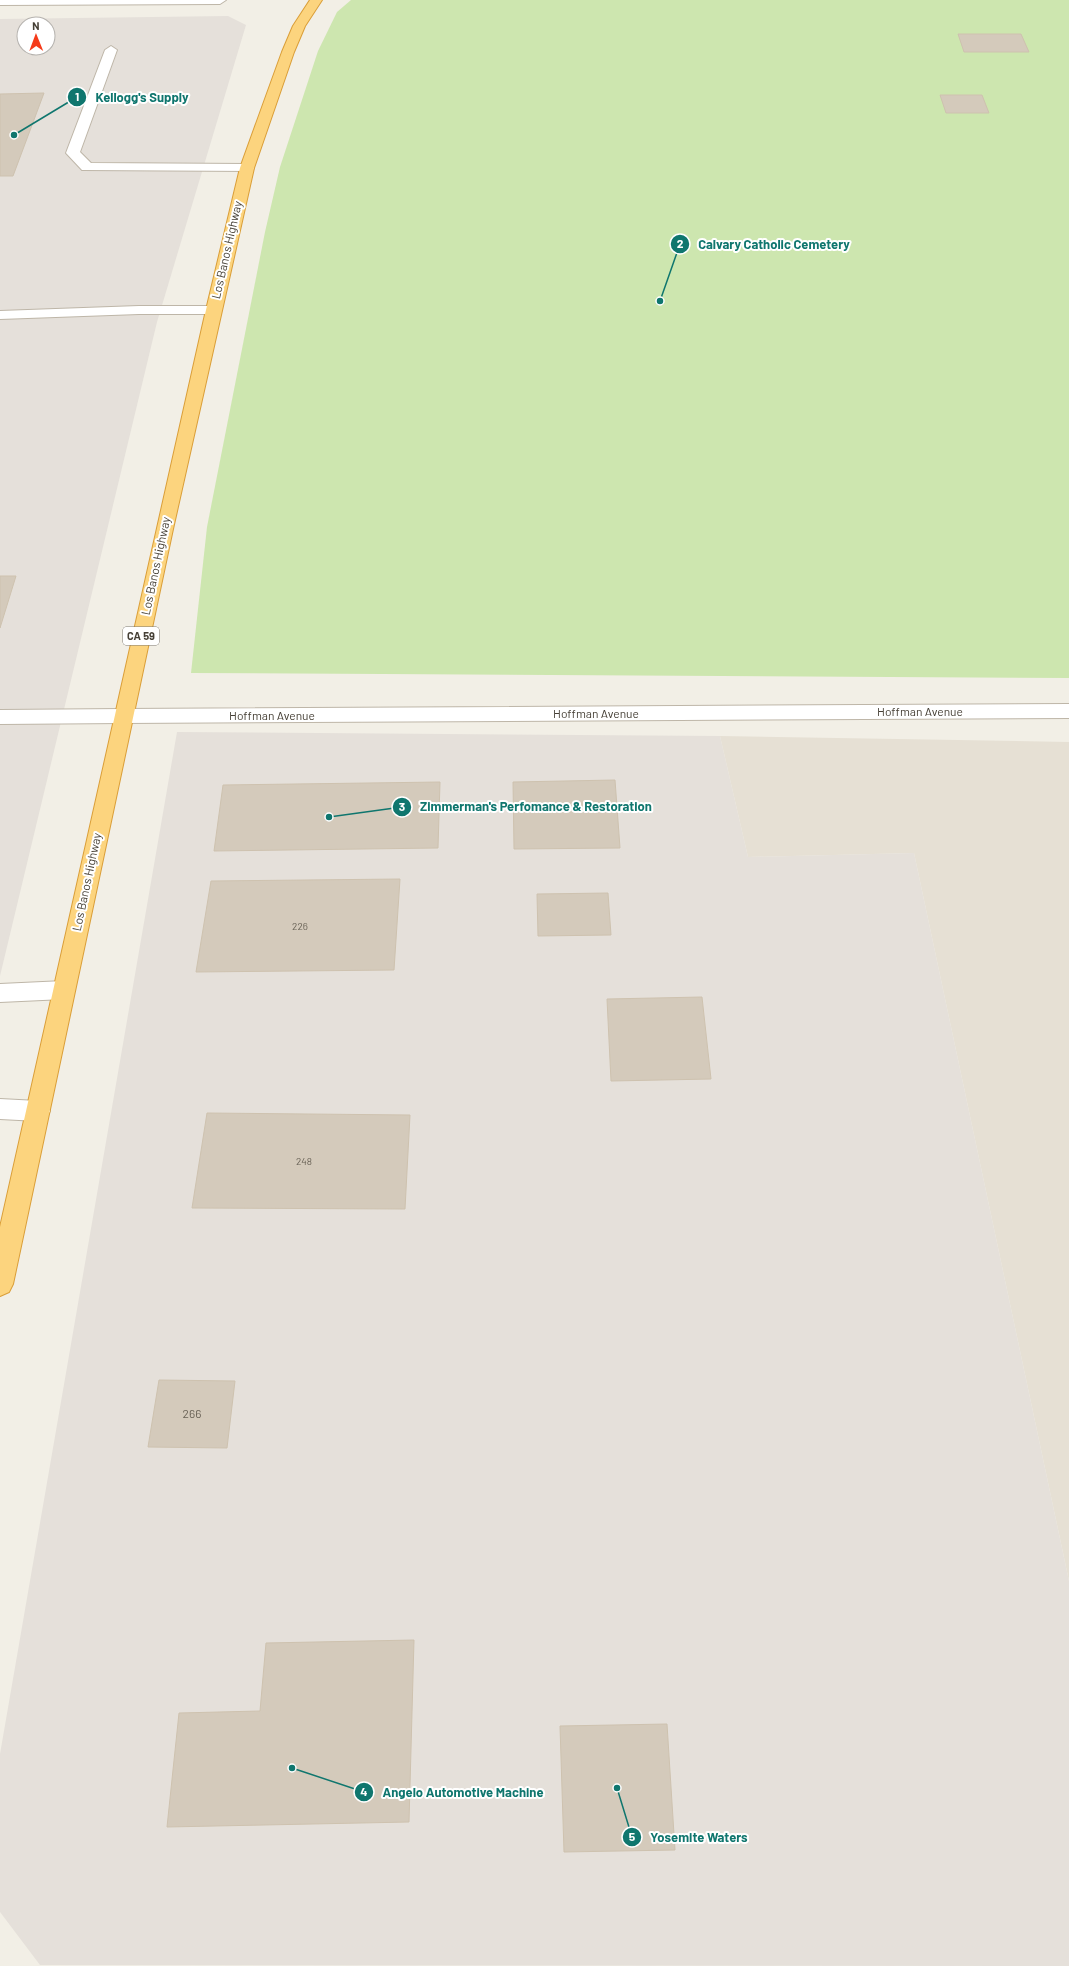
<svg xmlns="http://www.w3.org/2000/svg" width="1069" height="1966" viewBox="0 0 1069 1966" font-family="Barlow,sans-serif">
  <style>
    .residential { fill: #e6e0d4 }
    .industrial { fill: #e5e0da; fill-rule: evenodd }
    .green { fill: #cde6af }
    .building { fill: #d4cabb; stroke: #cec2af }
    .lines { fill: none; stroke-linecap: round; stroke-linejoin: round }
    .service-casing { stroke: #beb6a8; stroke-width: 2 }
    .minor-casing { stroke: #beb6a8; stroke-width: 2 }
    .trunk-casing { stroke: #da9e38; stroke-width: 2 }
    .service { fill: #fff; fill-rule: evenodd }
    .minor { fill: #fff; fill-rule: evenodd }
    .trunk { fill: #fcd47e; fill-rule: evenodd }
    .labels { text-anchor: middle; stroke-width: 4; stroke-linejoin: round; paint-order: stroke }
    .number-label { font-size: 10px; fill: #696256 }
    .shield { fill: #fff; stroke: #7d7972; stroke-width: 1 }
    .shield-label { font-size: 11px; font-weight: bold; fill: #453f35 }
    .street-label { font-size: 12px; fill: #453f35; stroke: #fff }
    .near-number-label { font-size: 12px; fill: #696256 }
    .leader { fill: none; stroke: #0f766e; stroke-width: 1.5 }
    .callout-dot { fill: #0f766e; stroke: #fff; stroke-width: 1.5 }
    .mark-label { font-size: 12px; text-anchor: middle; font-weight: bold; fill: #fff }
    .callout-label { font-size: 13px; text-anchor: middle; font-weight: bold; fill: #0f766e; stroke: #fff; stroke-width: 4; stroke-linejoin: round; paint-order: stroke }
  </style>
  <rect width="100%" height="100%" fill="#f2efe6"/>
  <path class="residential" d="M720 736 1069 742V1581L914 853 748 857Z"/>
  <g class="industrial">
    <path d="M228 16 246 25 157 322 0 976V19ZM24 24H48V48H24Z"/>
    <path d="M177 732 720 736 748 857 914 853 1069 1581V1966L40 1965 0 1912V1754Z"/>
  </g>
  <path class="green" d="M351 0H1069V678L191 673 207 527 265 232 280 167 318 51 337 12Z"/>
  <g class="building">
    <path d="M958 34H1021L1029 52H964Z"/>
    <path d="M44 93 13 176H0V94Z"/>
    <path d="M940 95H982L989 113H946Z"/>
    <path d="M0 576H16L0 628Z"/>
    <path d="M615 780 620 848 514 849 513 782Z"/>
    <path d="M440 782 438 848 214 851 223 785Z"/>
    <path d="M400 879 394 970 196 972 211 881Z"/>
    <path d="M608 893 611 935 538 936 537 894Z"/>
    <path d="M702 997 711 1079 611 1081 607 999Z"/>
    <path d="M207 1113 410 1115 405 1209 192 1208Z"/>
    <path d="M159 1380 235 1381 227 1448 148 1447Z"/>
    <path d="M414 1640 409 1822 167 1827 179 1713 260 1711 266 1643Z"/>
    <path d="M667 1724 675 1850 564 1852 560 1726Z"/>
  </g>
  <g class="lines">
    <defs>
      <g id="service">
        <path d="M111 46 117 50 80 152 91 163 247 164 252 165 254 168 252 171 82 170 66 153 105 50Z"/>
        <path d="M139 306H213L218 307 220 310 218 313 213 314H139L0 319V311Z"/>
        <path d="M123 709 130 711 133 716 130 721 123 723 0 724V710Z"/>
        <path d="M64 981 72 984 75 990 72 996 64 999 0 1002V984Z"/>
        <path d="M0 1099 38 1101 46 1104 50 1111 46 1118 38 1121 0 1119Z"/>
      </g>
      <g id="minor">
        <path d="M0 0H226L220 4 0 5Z"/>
        <path d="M1069 704V718L123 723 116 721 113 716 116 711 123 709Z"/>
      </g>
      <path id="trunk" d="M310 0H322L305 26 294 52 254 168 173 529 13 1284 9 1292 0 1296V1227L206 310 240 168 282 52 293 26Z"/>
    </defs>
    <use href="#service" class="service-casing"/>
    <use href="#minor" class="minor-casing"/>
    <use href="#trunk" class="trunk-casing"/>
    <use href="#service" class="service"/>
    <use href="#minor" class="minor"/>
    <use href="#trunk" class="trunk"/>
  </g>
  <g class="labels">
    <g class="number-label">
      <text x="300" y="930">226</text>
      <text x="304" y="1165">248</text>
    </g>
    <rect class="shield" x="123" y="627" width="36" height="18" rx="3"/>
    <g class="shield-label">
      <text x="141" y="640">CA 59</text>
    </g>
    <g class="street-label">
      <text transform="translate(227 250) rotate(-77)" y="4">Los Banos Highway</text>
      <text transform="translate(156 566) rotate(-78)" y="4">Los Banos Highway</text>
      <text x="920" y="716">Hoffman Avenue</text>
      <text x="596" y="718">Hoffman Avenue</text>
      <text x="272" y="720">Hoffman Avenue</text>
      <text transform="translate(87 882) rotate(-78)" y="4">Los Banos Highway</text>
    </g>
    <g class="near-number-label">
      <text x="192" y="1418">266</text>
    </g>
  </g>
  <path class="leader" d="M14 135L77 97M660 301L680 244M329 817L402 807M292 1768L364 1792M617 1788L632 1837"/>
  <g class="callout-dot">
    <circle cx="14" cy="135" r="4"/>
    <circle cx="660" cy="301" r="4"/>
    <circle cx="329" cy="817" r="4"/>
    <circle cx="292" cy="1768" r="4"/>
    <circle cx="617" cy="1788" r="4"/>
    <circle cx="77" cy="97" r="10"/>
    <circle cx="680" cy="244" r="10"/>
    <circle cx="402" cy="807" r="10"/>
    <circle cx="364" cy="1792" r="10"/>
    <circle cx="632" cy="1837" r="10"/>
  </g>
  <g class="mark-label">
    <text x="77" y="101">1</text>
    <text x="680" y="248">2</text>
    <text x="402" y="811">3</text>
    <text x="364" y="1796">4</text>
    <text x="632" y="1841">5</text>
  </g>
  <g class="callout-label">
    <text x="142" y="102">Kellogg's Supply</text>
    <text x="774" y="249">Calvary Catholic Cemetery</text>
    <text x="536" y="811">Zimmerman's Perfomance &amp; Restoration</text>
    <text x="463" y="1797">Angelo Automotive Machine</text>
    <text x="699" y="1842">Yosemite Waters</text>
  </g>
  <g transform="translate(36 36) rotate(359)"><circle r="19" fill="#ffffff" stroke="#b5b2ae"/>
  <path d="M0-3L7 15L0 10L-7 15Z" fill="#f53b1a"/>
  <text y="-6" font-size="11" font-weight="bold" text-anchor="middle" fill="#453f35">N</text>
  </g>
</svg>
